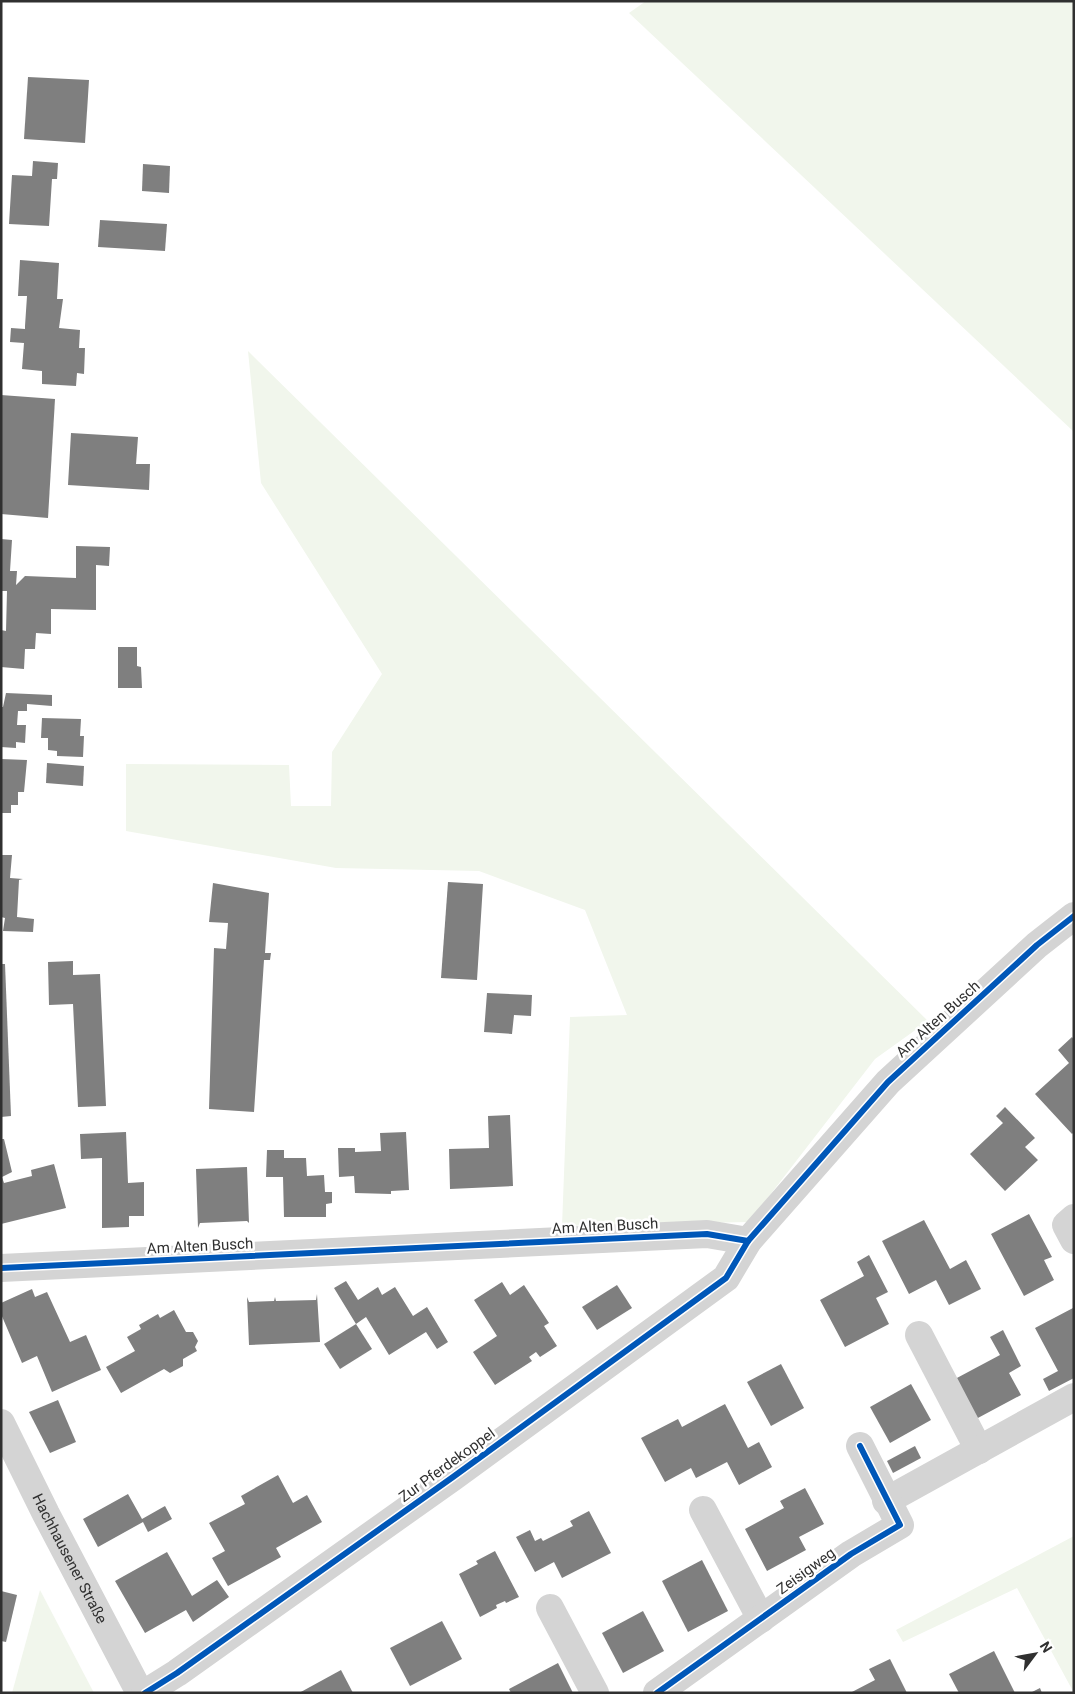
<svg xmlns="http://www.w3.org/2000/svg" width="1075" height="1694" viewBox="0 0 1075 1694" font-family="Roboto,sans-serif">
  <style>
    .green { fill: #f1f6ec }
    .building { fill: #7f7f7f }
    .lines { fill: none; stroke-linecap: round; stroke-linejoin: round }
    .minor { stroke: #d4d4d4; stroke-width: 28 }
    .cycleway-casing { stroke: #fff; stroke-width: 9 }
    .cycleway { stroke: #0057b8; stroke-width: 6 }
    .labels { text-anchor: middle; stroke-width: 5; stroke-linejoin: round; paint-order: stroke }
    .street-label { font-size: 15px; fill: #303030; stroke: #fff }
  </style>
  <rect width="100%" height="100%" fill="#fff"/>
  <g class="green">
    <path d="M646 1H1074V432L629 13Z"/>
    <path d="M248 351 928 1021 875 1059 749 1222 562 1226 570 1017 627 1015 585 910 479 871 336 868 126 831V764L289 765 291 806H331L332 752 382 674 261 483Z"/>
    <path d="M1074 1536V1693L1017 1588 903 1642 896 1630Z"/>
    <path d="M40 1590 94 1693H12Z"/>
  </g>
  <g class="building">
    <path d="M28 77 89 80 85 143 24 139Z"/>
    <path d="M33 161 58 163 57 179H52L49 226 9 224 12 175 32 176Z"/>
    <path d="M143 164 170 166 169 193 142 191Z"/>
    <path d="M100 220 167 224 165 251 98 247Z"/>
    <path d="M20 260 59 263 57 299H63L59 328 80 330 79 348H85L84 374 77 373 76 386 42 384V371L22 369 24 343 10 342 11 328 25 329V326L27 296H18Z"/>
    <path d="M1 395 55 399 48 518 1 514Z"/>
    <path d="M71 433 138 437 136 464H150L149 490 68 485Z"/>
    <path d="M1 539 12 540 10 571H17L16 585 25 576 76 578V546L110 547 109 566 96 565V610L51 609V634L36 633 35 649H25L24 669 1 667V630L6 631 7 591H1Z"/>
    <path d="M118 647H137V666L141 667 142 688H118Z"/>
    <path d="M6 693 52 695V706L27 704V711H18L17 725H26L25 743 16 742V748L1 747V707H3Z"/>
    <path d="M42 718 81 719 80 736H84L83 757 57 756V751L48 750V738H41Z"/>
    <path d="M1 759 27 760 24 792H18V805H11V813H1Z"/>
    <path d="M47 763 84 766 83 786 46 783Z"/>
    <path d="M1 855H12L10 878 23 879 19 880 17 917 34 919 33 932 3 931 5 918 1 917Z"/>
    <path d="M448 882 483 884 477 980 441 978Z"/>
    <path d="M213 883 269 893 265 953H271L270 960H264L254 1112 209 1109 214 948 226 949 228 923 209 922Z"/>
    <path d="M73 961V975L100 974 106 1106 78 1107 73 1004 49 1005 48 962Z"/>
    <path d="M1 964H5L11 1116 1 1117Z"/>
    <path d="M487 993 532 995 531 1016 514 1015 512 1034 484 1032Z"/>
    <path d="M1072 1037 1074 1040V1132L1072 1134 1035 1094 1069 1063 1058 1050Z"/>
    <path d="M1005 1107 1035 1138 1025 1147 1038 1160 1005 1191 970 1154 1003 1123 996 1116Z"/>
    <path d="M510 1115 513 1186 450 1189 449 1149 489 1148 488 1116Z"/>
    <path d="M126 1132 128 1183 144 1182V1216H129V1227L102 1228V1158L81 1159 80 1134Z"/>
    <path d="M406 1132 409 1190 391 1191V1194L355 1193 354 1176 339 1177 338 1148H355V1152L381 1151 380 1133Z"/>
    <path d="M1 1139H4L12 1172 2 1177 4 1183 32 1176 31 1170 54 1164 66 1208 1 1224Z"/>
    <path d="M267 1150H284V1158H306L307 1176 324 1175 325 1192H332V1203L326 1204V1217H284L283 1177H266Z"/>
    <path d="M247 1167 249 1223 247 1221 200 1223 198 1228 196 1169Z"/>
    <path d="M1029 1214 1052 1257 1044 1260 1054 1280 1024 1296 991 1234Z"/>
    <path d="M924 1220 950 1269 966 1260 981 1289 949 1305 936 1280 909 1294 882 1241Z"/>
    <path d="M869 1255 888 1292 876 1298 889 1324 845 1347 820 1300 864 1276 857 1262Z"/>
    <path d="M346 1281 358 1300 378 1287 382 1295 395 1287 413 1316 427 1307 448 1342 437 1349 426 1332 389 1355 366 1317 356 1324 334 1288Z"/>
    <path d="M502 1282 510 1295 524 1285 549 1323 544 1326 557 1346 540 1357 536 1352 529 1357 532 1361 495 1385 473 1352 497 1336 474 1300Z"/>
    <path d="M617 1285 632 1308 597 1330 582 1307Z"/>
    <path d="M32 1289 35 1297 47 1292 70 1342 86 1335 101 1370 52 1392 37 1356 22 1363 1 1314V1303Z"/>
    <path d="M317 1294 320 1342 249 1345 247 1297 249 1302 274 1301 275 1297 276 1301 316 1300Z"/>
    <path d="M1073 1308 1074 1378 1049 1391 1043 1379 1058 1371 1035 1328Z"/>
    <path d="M174 1310 186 1332H193L198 1341 195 1347 197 1351 183 1359V1366L170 1373 164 1369 121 1393 106 1367 135 1351 127 1337 141 1329 139 1325 158 1314 160 1318Z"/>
    <path d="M356 1324 372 1349 340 1369 324 1344Z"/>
    <path d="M1003 1330 1021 1366 1009 1373 1021 1395 976 1419 955 1379 1000 1355 990 1337Z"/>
    <path d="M781 1364 804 1408 771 1426 747 1382Z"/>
    <path d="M911 1384 931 1420 890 1443 870 1407Z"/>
    <path d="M58 1400 76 1442 50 1453 29 1412Z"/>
    <path d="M725 1404 748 1448 759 1442 772 1467 739 1485 727 1462 696 1478 691 1468 665 1482 641 1438 678 1419 682 1427Z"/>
    <path d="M915 1446 921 1458 893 1473 887 1461Z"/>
    <path d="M278 1475 293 1503 307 1495 322 1522 276 1548 281 1557 228 1586 212 1558 225 1551 209 1523 245 1504 241 1496Z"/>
    <path d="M805 1488 824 1524 799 1537 806 1550 767 1571 745 1529 784 1508 780 1501Z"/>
    <path d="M128 1494 142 1519 165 1506 172 1519 148 1532 143 1522 98 1547 83 1519Z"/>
    <path d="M589 1511 611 1553 562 1578 554 1562 535 1572 516 1537 530 1530 535 1541 541 1538 543 1541 573 1526 570 1521Z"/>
    <path d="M495 1551 519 1597 506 1603 505 1601 496 1605 497 1608 480 1617 459 1574 478 1564 476 1561Z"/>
    <path d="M167 1552 192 1596 217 1580 229 1597 193 1622 186 1610 145 1633 115 1581Z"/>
    <path d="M702 1560 728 1611 688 1632 662 1581Z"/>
    <path d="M1 1591 17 1595 6 1642 1 1641Z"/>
    <path d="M643 1611 664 1651 623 1673 602 1633Z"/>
    <path d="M442 1621 462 1659 410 1686 390 1648Z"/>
    <path d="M994 1651 1015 1693H959L949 1674Z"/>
    <path d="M890 1659 907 1693H850L875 1680 869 1669Z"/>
    <path d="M558 1663 573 1693H511L509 1689Z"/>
    <path d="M341 1670 353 1693H299Z"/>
    <path d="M1040 1688 1042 1693H1030Z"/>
  </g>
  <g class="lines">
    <g class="minor">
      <path d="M1074 1218 1066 1225 1074 1240"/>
      <path d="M1 1268 707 1234 748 1241"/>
      <path d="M919 1335 979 1450"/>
      <path id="s1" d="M1 1423 46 1514 140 1693"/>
      <path d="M886 1501 1074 1397"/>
      <path d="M703 1510 761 1619"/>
      <path d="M550 1608 595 1693"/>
      <path d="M145 1693 177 1673 453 1477 726 1278 748 1241 888 1082 1037 945 1074 916"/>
      <path d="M657 1693 851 1554 900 1525 860 1446"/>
    </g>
    <defs>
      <g id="cycleway">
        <path d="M1 1268 707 1234 748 1241"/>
        <path d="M145 1693 177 1673 453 1477 726 1278 748 1241 888 1082 1037 945 1074 916"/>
        <path d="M657 1693 851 1554 900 1525 860 1446"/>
      </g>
    </defs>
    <use href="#cycleway" class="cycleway-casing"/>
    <use href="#cycleway" class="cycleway"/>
  </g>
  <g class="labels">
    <g class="street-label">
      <text transform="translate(938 1019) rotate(-42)" y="5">Am Alten Busch</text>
      <text transform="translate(605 1226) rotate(-3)" y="5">Am Alten Busch</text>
      <text transform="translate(200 1246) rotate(-3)" y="5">Am Alten Busch</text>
      <text transform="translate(447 1465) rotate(-36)" y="5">Zur Pferdekoppel</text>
      <text dy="5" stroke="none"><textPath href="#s1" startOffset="152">Hachhausener Straße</textPath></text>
      <text transform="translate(806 1571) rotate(-36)" y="5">Zeisigweg</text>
    </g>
  </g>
  <rect width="1075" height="1694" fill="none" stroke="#303030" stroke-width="5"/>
  <g transform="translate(1035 1654) rotate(58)" stroke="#ffffff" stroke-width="4" paint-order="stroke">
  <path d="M0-4L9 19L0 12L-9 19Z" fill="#303030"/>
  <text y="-8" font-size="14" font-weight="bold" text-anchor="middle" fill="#303030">N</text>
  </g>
</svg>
